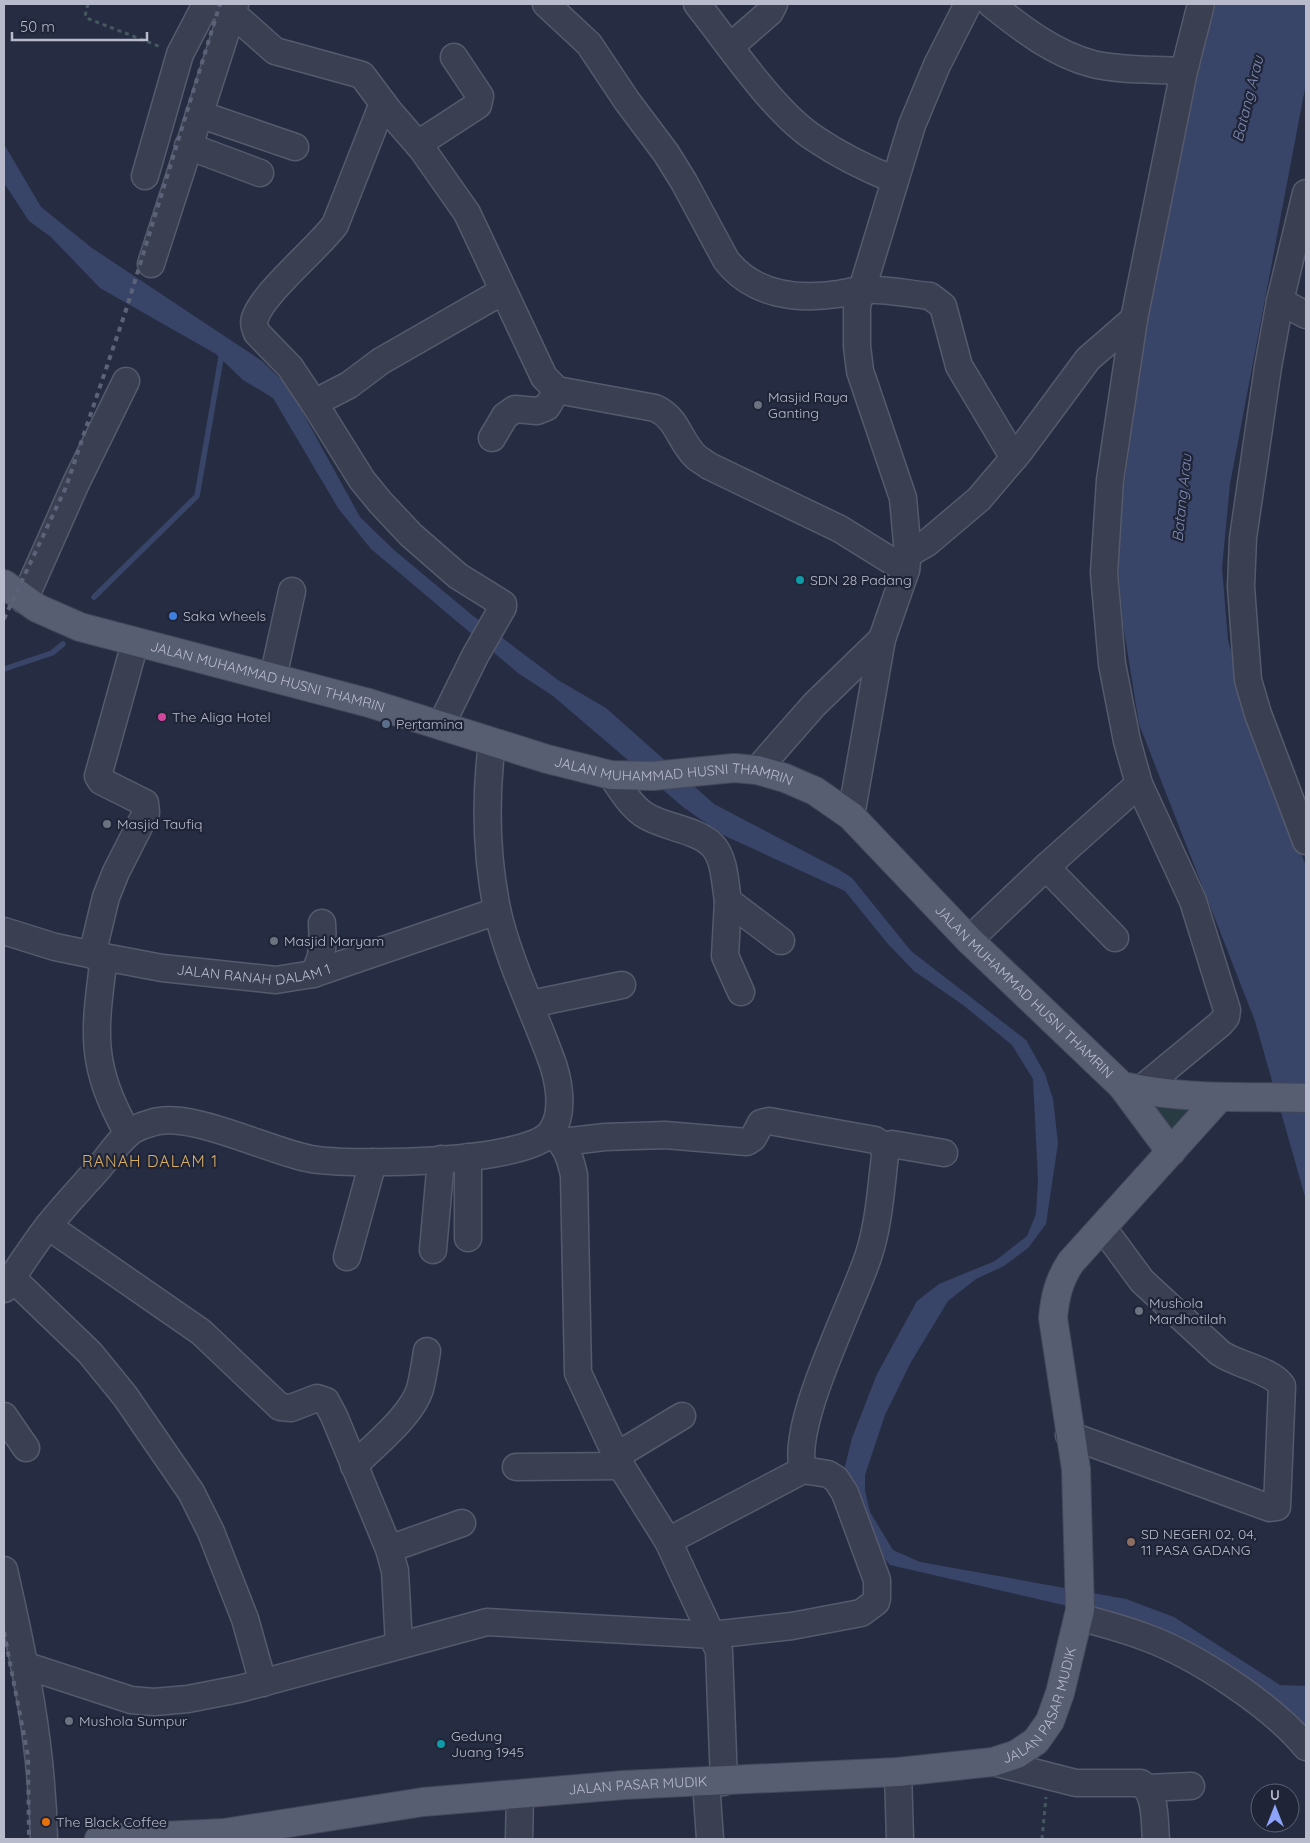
<svg xmlns="http://www.w3.org/2000/svg" width="1310" height="1843" viewBox="0 0 1310 1843" font-family="Quicksand,sans-serif">
  <style>
    .green { fill: #283b43 }
    .water { fill: #394469 }
    .lines { fill: none; stroke-linecap: round; stroke-linejoin: round }
    .stream { stroke: #394469; stroke-width: 5.5 }
    .minor-casing { stroke: #555a6c; stroke-width: 29 }
    .major-casing { stroke: #44485b; stroke-width: 30 }
    .path { stroke: #465860; stroke-width: 3; stroke-dasharray: 4 4; stroke-linecap: butt }
    .minor { stroke: #3a4052; stroke-width: 26 }
    .major { stroke: #585e72; stroke-width: 28 }
    .rail { stroke: #5c6379; stroke-width: 4; stroke-dasharray: 5 5; stroke-linecap: butt }
    .worship-dot { fill: #6b7280; stroke: #1f2437; stroke-width: 2 }
    .culture-dot { fill: #0f9aa8; stroke: #1f2437; stroke-width: 2 }
    .shop-dot { fill: #3f7fe0; stroke: #1f2437; stroke-width: 2 }
    .hotel-dot { fill: #d1479c; stroke: #1f2437; stroke-width: 2 }
    .service-dot { fill: #5c6f8a; stroke: #1f2437; stroke-width: 2 }
    .education-dot { fill: #8d6e63; stroke: #1f2437; stroke-width: 2 }
    .food-dot { fill: #e8710a; stroke: #1f2437; stroke-width: 2 }
    .labels { text-anchor: middle; stroke-width: 4.5; stroke-linejoin: round; paint-order: stroke }
    .poi-label { font-size: 14px; fill: #b7bbcc; stroke: #1f2437; text-anchor: start }
    .street-label { font-size: 14px; fill: #b7bbcc; stroke: #1f2437 }
    .water-label { font-size: 15px; font-style: italic; fill: #7e8bb3; stroke: #1f2437 }
    .quarter-label { font-size: 16px; letter-spacing: 1px; fill: #d8ad66; stroke: #1f2437 }
  </style>
  <rect width="100%" height="100%" fill="#262d42"/>
  <path class="green" d="M1145 1096 1199 1103 1175 1132Z"/>
  <g class="water">
    <path d="M1216 4H1306V83L1230 484 1222 568 1228 640 1252 730 1306 866V1200L1255 1021 1139 724 1123 624 1116 544 1159 233 1196 63Z"/>
    <path d="M4 144 41 207 92 248 262 361 288 386 360 517 394 550 472 615 558 680 606 708 714 804 838 869 852 878 911 951 1026 1040 1045 1074 1053 1099 1058 1143 1046 1224 1028 1248 1004 1266 976 1279 948 1301 911 1362 885 1415 865 1475V1491L870 1512 893 1550 920 1562 1126 1599 1174 1617 1280 1685 1306 1686V1730L1128 1620 890 1565 864 1533 844 1470 852 1438 877 1374 917 1301 939 1284 995 1261 1027 1236 1036 1214 1038 1179 1033 1079 1012 1045 963 1005 914 971 888 944 845 891 723 835 683 807 553 696 518 673 371 549 338 508 273 398 243 380 216 354 100 288 51 237 29 221 4 183Z"/>
  </g>
  <g class="lines">
    <g class="stream">
      <path d="M94 597 197 496 222 352"/>
      <path d="M4 669 52 653 63 644"/>
    </g>
    <defs>
      <g id="minor">
        <path d="M215 4 232 13 275 51 362 75 389 111 422 149 467 213 544 377 557 390 655 408C678 418 679 441 696 457 700 460 705 463 709 466L840 529 906 570"/>
        <path d="M546 4 589 44 627 101 666 153 684 182 726 260C753 295 797 300 838 294 845 293 853 291 861 290 883 288 908 294 930 296L943 306 959 366 1014 458"/>
        <path d="M697 4C729 44 773 111 814 138 839 155 867 169 895 180"/>
        <path d="M991 4C1021 28 1054 54 1093 64 1122 71 1154 69 1184 71"/>
        <path d="M731 46 770 12 774 4"/>
        <path d="M199 114 295 147"/>
        <path d="M418 144 478 105 480 96 454 57"/>
        <path d="M188 146 260 173"/>
        <path d="M145 176 180 54 206 4"/>
        <path d="M1306 193 1280 301 1268 367 1243 538 1241 587 1248 680 1258 714 1306 841"/>
        <path d="M151 264 235 4"/>
        <path d="M1280 301 1306 315"/>
        <path d="M314 403 290 367 257 333C255 328 253 323 255 318 263 293 317 249 335 225L383 103"/>
        <path d="M492 438 505 416 515 409 537 411 547 407 557 390"/>
        <path d="M908 554 927 543 979 499 1019 452 1088 359 1134 319"/>
        <path d="M24 600 76 483 126 381"/>
        <path d="M273 678 292 591"/>
        <path d="M441 725 475 656 503 607V604L458 576 411 535 380 502 362 480 314 403 349 385 381 361 503 291"/>
        <path d="M757 770 814 705 882 639"/>
        <path d="M611 775C621 789 629 804 643 814 663 828 698 829 713 846 725 859 725 884 728 901L781 941"/>
        <path d="M851 816 882 639 906 570 908 554 903 498 860 371 857 346V306L912 125 937 65 968 4"/>
        <path d="M1046 867 1115 938"/>
        <path d="M728 901 725 956 741 992"/>
        <path id="s1" d="M4 931 55 947 104 957 162 968 276 980 313 974 497 911"/>
        <path d="M969 940 1046 867 1139 784"/>
        <path d="M92 955 106 897 116 872 146 813 145 803 101 781 98 776 135 643"/>
        <path d="M104 957C94 1034 89 1064 128 1134"/>
        <path d="M313 974C324 957 323 942 322 923"/>
        <path d="M531 1004 622 985"/>
        <path d="M1140 1090 1220 1024 1226 1017 1227 1010 1193 901 1139 784 1127 741 1112 664 1104 573 1110 480 1134 319 1184 71 1201 4"/>
        <path d="M551 1132C566 1145 570 1157 574 1175L578 1373 621 1466 668 1541 719 1651 724 1782"/>
        <path d="M562 1142 605 1137 665 1135 747 1142 753 1138 761 1123 769 1121 875 1140 884 1146 885 1156C881 1188 879 1223 869 1254 853 1305 790 1423 803 1470"/>
        <path d="M884 1146 892 1144 944 1153"/>
        <path d="M468 1157V1238"/>
        <path d="M48 1226 201 1332 280 1407 291 1408 317 1398 326 1401 334 1416 389 1549 395 1571 399 1645"/>
        <path d="M433 1250 441 1159"/>
        <path d="M347 1257 373 1162"/>
        <path d="M12 1278 90 1353 125 1396 191 1492 211 1532 245 1619 263 1683"/>
        <path d="M4 1289C19 1268 33 1245 49 1225 64 1206 81 1188 97 1170 107 1159 116 1144 128 1134 133 1129 144 1125 151 1123 188 1109 270 1152 311 1159 352 1166 527 1164 551 1132 566 1112 558 1076 550 1056 533 1010 507 956 497 909 486 854 485 798 492 743"/>
        <path d="M4 1416 26 1448"/>
        <path d="M1069 1435 1270 1508 1277 1507 1282 1386C1272 1370 1237 1365 1220 1353L1142 1281 1103 1228"/>
        <path d="M616 1456 682 1416"/>
        <path d="M354 1466C374 1445 411 1417 420 1389 423 1377 425 1364 427 1351"/>
        <path d="M516 1467 621 1466"/>
        <path d="M389 1549 462 1523"/>
        <path d="M4 1570C25 1662 42 1744 44 1839"/>
        <path d="M1079 1617C1101 1623 1124 1629 1145 1637 1195 1655 1273 1706 1306 1747"/>
        <path d="M24 1665 131 1700 154 1702 188 1699 239 1689 487 1622 712 1635 792 1626 861 1613 876 1602 877 1598V1580L845 1493 836 1479 828 1474 803 1470 668 1541"/>
        <path d="M993 1762 1076 1783H1141C1157 1795 1154 1821 1156 1839"/>
        <path d="M898 1772 900 1839"/>
        <path d="M706 1782 710 1839"/>
        <path d="M1147 1788 1191 1786"/>
        <path d="M519 1839 520 1795"/>
      </g>
      <g id="major">
        <path id="s2" d="M4 584 37 608 80 627 369 703 547 759 611 775 653 776 734 768 757 770 785 778 815 791 851 816 969 940 1122 1086C1185 1100 1242 1096 1306 1098"/>
        <path d="M1122 1086 1171 1152"/>
        <path id="s3" d="M99 1839 224 1833 423 1802 624 1785 898 1772 993 1762 1017 1754 1036 1741 1050 1721 1060 1693 1080 1610 1076 1469 1053 1318C1055 1296 1059 1280 1071 1262L1219 1098"/>
      </g>
    </defs>
    <use href="#minor" class="minor-casing"/>
    <use href="#major" class="major-casing"/>
    <g class="path">
      <path d="M88 4 85 16 89 19 161 47"/>
      <path d="M1042 1839 1046 1797"/>
    </g>
    <use href="#minor" class="minor"/>
    <use href="#major" class="major"/>
    <g class="rail">
      <path d="M4 619 66 487 126 310 220 4"/>
      <path d="M4 1632 28 1756 29 1839"/>
    </g>
  </g>
  <g class="worship-dot">
    <circle cx="758" cy="405" r="5"/>
    <circle cx="107" cy="824" r="5"/>
    <circle cx="274" cy="941" r="5"/>
    <circle cx="1139" cy="1311" r="5"/>
    <circle cx="69" cy="1721" r="5"/>
  </g>
  <g class="culture-dot">
    <circle cx="800" cy="580" r="5"/>
    <circle cx="441" cy="1744" r="5"/>
  </g>
  <circle class="shop-dot" cx="173" cy="616" r="5"/>
  <circle class="hotel-dot" cx="162" cy="717" r="5"/>
  <circle class="service-dot" cx="386" cy="724" r="5"/>
  <circle class="education-dot" cx="1131" cy="1542" r="5"/>
  <circle class="food-dot" cx="46" cy="1822" r="5"/>
  <g class="labels">
    <g class="poi-label">
      <text x="768" y="402">Masjid Raya<tspan x="768" dy="16">Ganting</tspan></text>
      <text x="810" y="585">SDN 28 Padang</text>
      <text x="183" y="621">Saka Wheels</text>
      <text x="172" y="722">The Aliga Hotel</text>
      <text x="396" y="729">Pertamina</text>
      <text x="117" y="829">Masjid Taufiq</text>
      <text x="284" y="946">Masjid Maryam</text>
      <text x="1149" y="1308">Mushola<tspan x="1149" dy="16">Mardhotilah</tspan></text>
      <text x="1141" y="1539">SD NEGERI 02, 04,<tspan x="1141" dy="16">11 PASA GADANG</tspan></text>
      <text x="79" y="1726">Mushola Sumpur</text>
      <text x="451" y="1741">Gedung<tspan x="451" dy="16">Juang 1945</tspan></text>
      <text x="56" y="1827">The Black Coffee</text>
    </g>
    <g class="street-label">
      <text dy="5" stroke="none"><textPath href="#s2" startOffset="282">JALAN MUHAMMAD HUSNI THAMRIN</textPath></text>
      <text dy="5" stroke="none"><textPath href="#s2" startOffset="702">JALAN MUHAMMAD HUSNI THAMRIN</textPath></text>
      <text dy="5" stroke="none"><textPath href="#s1" startOffset="255">JALAN RANAH DALAM 1</textPath></text>
      <text dy="5" stroke="none"><textPath href="#s2" startOffset="1138">JALAN MUHAMMAD HUSNI THAMRIN</textPath></text>
      <text dy="5" stroke="none"><textPath href="#s3" startOffset="978">JALAN PASAR MUDIK</textPath></text>
      <text dy="5" stroke="none"><textPath href="#s3" startOffset="542">JALAN PASAR MUDIK</textPath></text>
    </g>
    <g class="water-label">
      <text transform="translate(1248 99) rotate(-76)" y="5">Batang Arau</text>
      <text transform="translate(1182 498) rotate(-84)" y="5">Batang Arau</text>
    </g>
    <g class="quarter-label">
      <text x="150" y="1167">RANAH DALAM 1</text>
    </g>
  </g>
  <rect width="1310" height="1843" fill="none" stroke="#b7bbcc" stroke-width="10"/>
  <g transform="translate(1275 1808)"><circle r="24" fill="#1f2437" stroke="#5c6073"/>
  <path d="M0-4L9 19L0 12L-9 19Z" fill="#8ea3fa"/>
  <text y="-8" font-size="14" font-weight="bold" text-anchor="middle" fill="#b7bbcc">U</text>
  </g>
  <path d="M12 32v8h135v-8" fill="none" stroke="#b7bbcc" stroke-width="2.5"/>
  <text x="20" y="32" font-size="15" fill="#b7bbcc" stroke="#1f2437" stroke-width="4" paint-order="stroke">50 m</text>
</svg>
